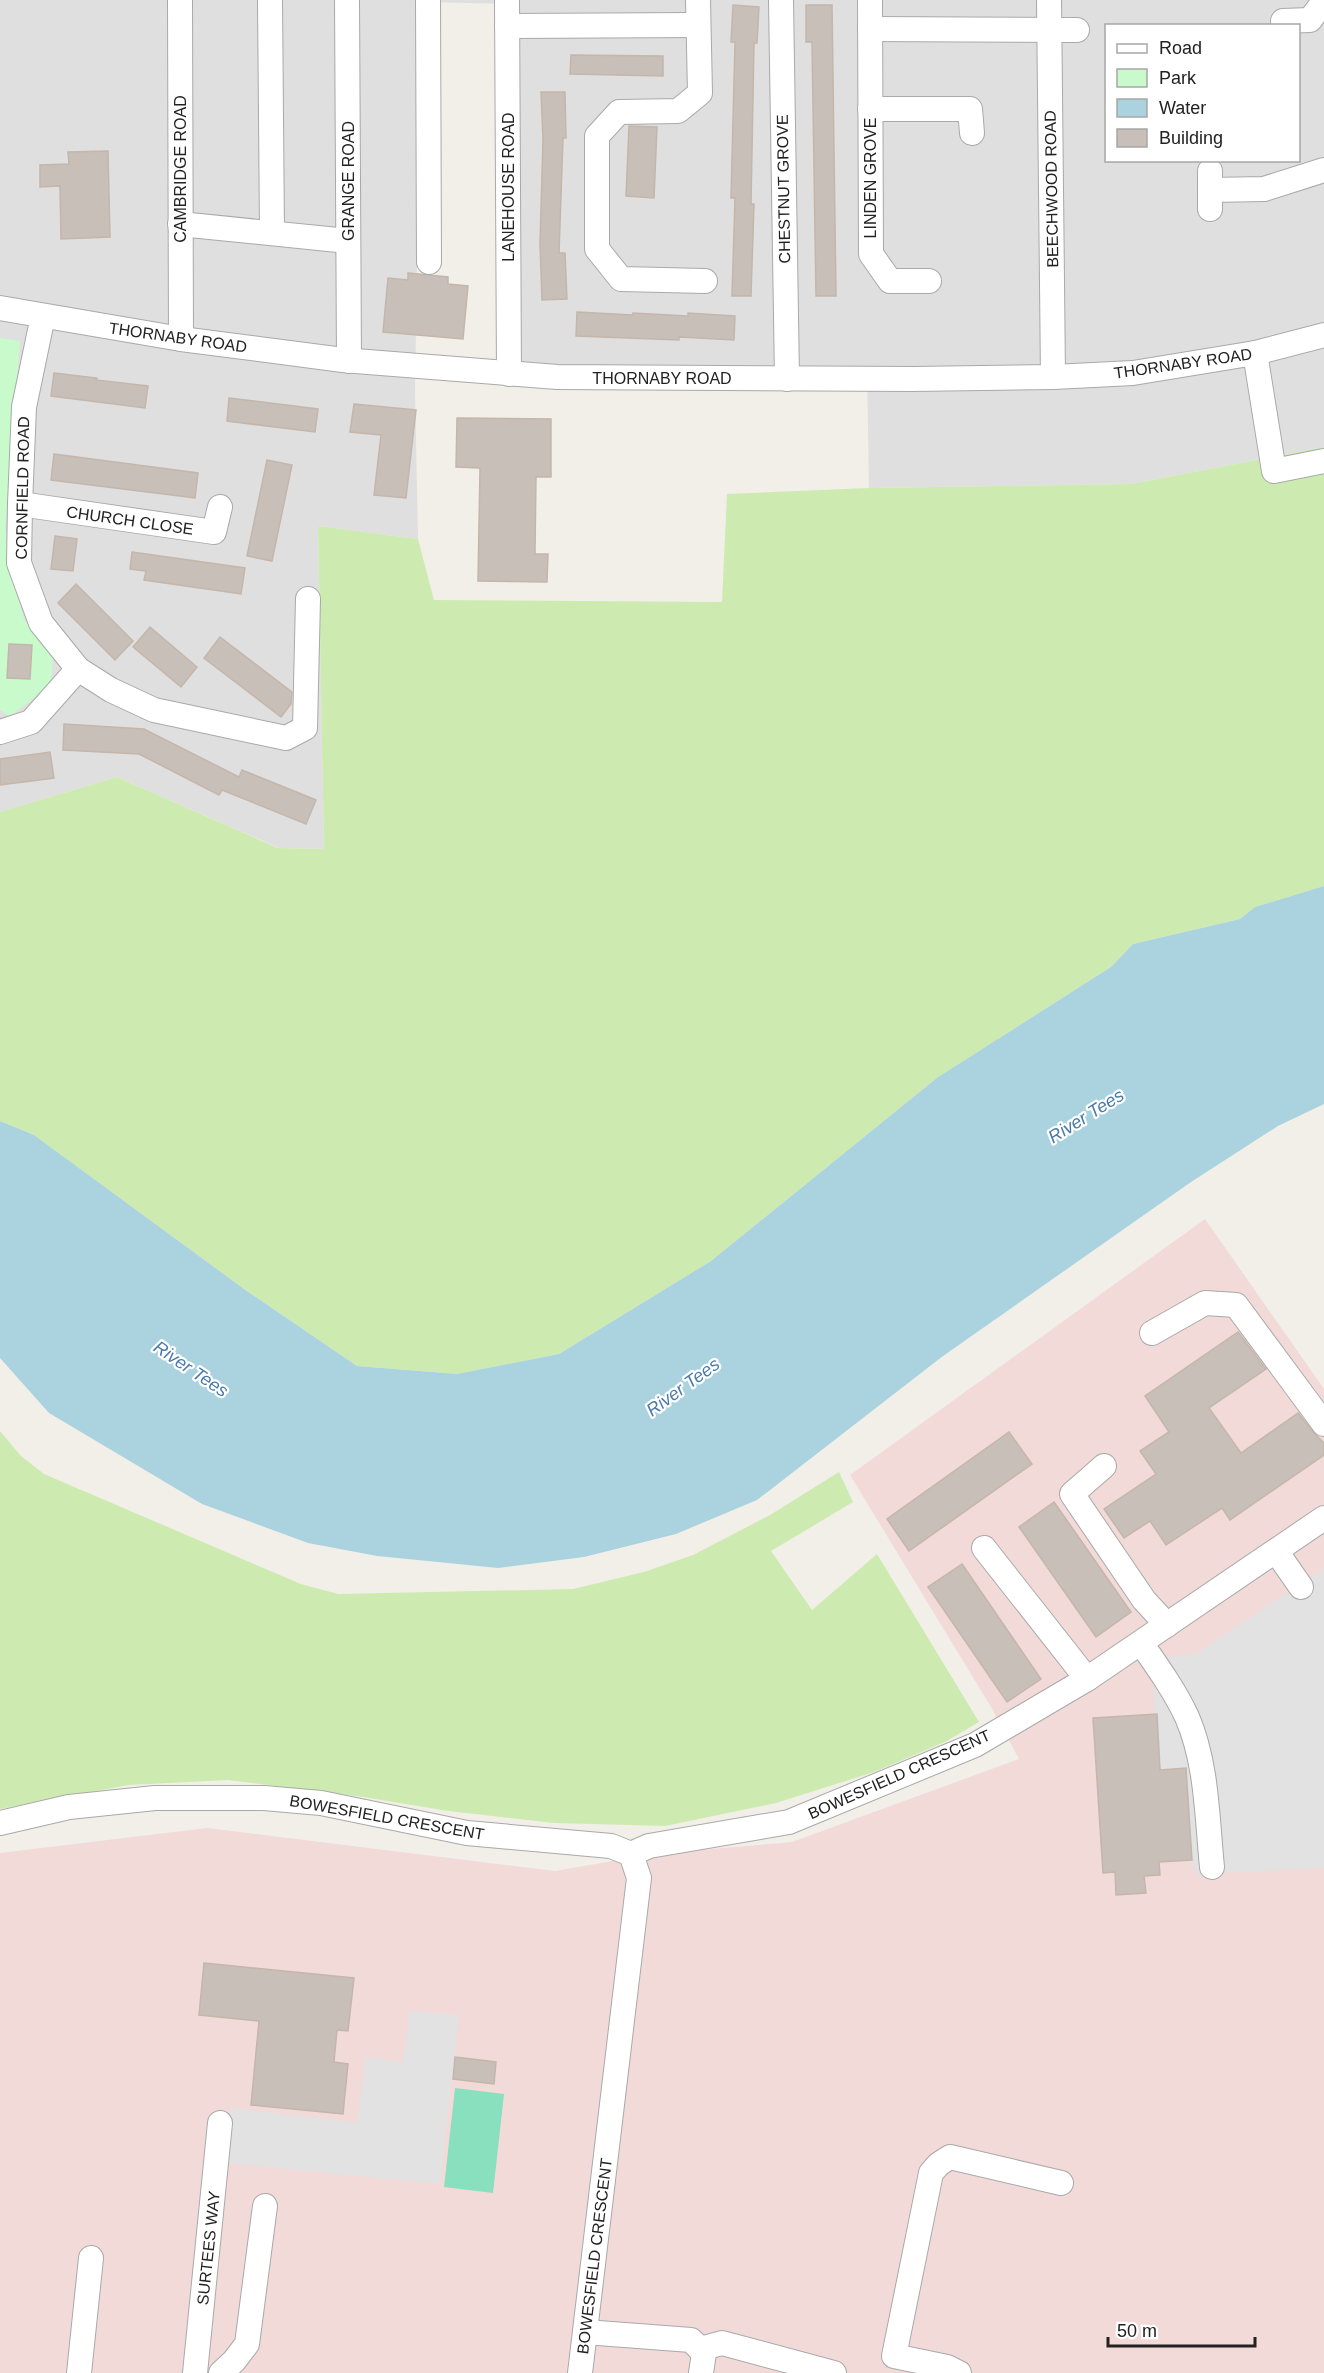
<svg xmlns="http://www.w3.org/2000/svg" width="1324" height="2373" viewBox="0 0 1324 2373" font-family="Helvetica,sans-serif">
  <style>
    .residential { fill: #e0dfdf; fill-rule: evenodd }
    .commercial { fill: #f2dad9 }
    .grass { fill: #cdebb0 }
    .park { fill: #c8facc }
    .pitch { fill: #88e0be }
    .parking { fill: #e2e2e2 }
    .water { fill: #aad3df }
    .building { fill: #c7bfb8; stroke: #c4b6ab; stroke-width: 1.5 }
    .lines { fill: none; stroke-linecap: round; stroke-linejoin: round }
    .minor-casing { stroke: #a9a9a9; stroke-width: 26 }
    .minor { stroke: #fff; stroke-width: 24 }
    .labels { text-anchor: middle; stroke-width: 4.5; stroke-linejoin: round; paint-order: stroke }
    .street-label { font-size: 16px; fill: #222; stroke: #fff }
    .water-label { font-size: 18px; font-style: italic; fill: #4a7aab; stroke: #fff }
  </style>
  <rect width="100%" height="100%" fill="#f2efe9"/>
  <path class="residential" d="M0 0H1324V447L1131 484 869 488 867 373 512 366 515 4 421 2 415 390 418 539 318 526 324 849 279 848 117 777 0 812ZM1106 26H1298V160H1106Z"/>
  <path class="commercial" d="M1205 1219 1324 1389V2373H0V1853L207 1828 555 1871 653 1854 792 1842 1019 1759 991 1707 850 1475Z"/>
  <g class="grass">
    <path d="M1324 447V886L1255 907 1240 919 1133 944 1111 967 938 1077 711 1261 559 1354 457 1374 357 1366 244 1289 34 1135 0 1121V812L117 777 278 848 324 849 318 526 418 539 434 600 722 602 727 494 869 488 1131 484Z"/>
    <path d="M0 1431 21 1456 44 1474 301 1584 338 1594 573 1589 644 1572 693 1555 770 1515 839 1472 853 1502 771 1551 812 1610 877 1554 979 1722 945 1742 874 1772 776 1803 665 1826 554 1823 448 1811 363 1797 228 1780 129 1785 0 1809Z"/>
  </g>
  <path class="park" d="M0 338 20 341 5 527 12 577 24 619 53 655 51 684 10 717 0 710Z"/>
  <path class="pitch" d="M455 2088 504 2094 493 2193 444 2187Z"/>
  <g class="parking">
    <path d="M1324 1568V1868L1196 1874 1192 1860 1186 1769 1160 1770 1152 1674 1168 1657 1195 1654 1285 1594 1301 1587Z"/>
    <path d="M410 2011 459 2015 440 2184 225 2163 231 2108 357 2123 366 2057 403 2062Z"/>
  </g>
  <path class="water" d="M1324 886V1104L1278 1126 1191 1182 943 1356 757 1500 676 1534 584 1557 498 1568 377 1556 308 1543 202 1504 49 1413 0 1358V1121L34 1135 244 1289 357 1366 457 1374 559 1354 711 1261 938 1077 1111 967 1133 944 1240 919 1255 907Z"/>
  <g class="building">
    <path d="M733 5 759 7 757 43H754L751 204H754L751 296H732L735 198H731L735 42H731Z"/>
    <path d="M806 5H832L836 296H816L812 42H806Z"/>
    <path d="M571 55 663 56V76L570 74Z"/>
    <path d="M541 92H565L566 138H563L559 253H565L567 299 542 300 540 244 543 139Z"/>
    <path d="M629 126 657 127 654 198 626 196Z"/>
    <path d="M108 151 110 237 61 239 60 186 40 187V165L69 164 68 152Z"/>
    <path d="M408 273 448 277V284L468 286 463 339 383 332 388 278 408 280Z"/>
    <path d="M577 312 633 315V313L688 316V313L735 316 734 340 679 337V340L576 336Z"/>
    <path d="M54 373 97 378 96 380 148 386 145 408 51 396Z"/>
    <path d="M229 398 318 409 315 432 227 421Z"/>
    <path d="M354 404 416 410 406 498 374 495 381 435 350 432Z"/>
    <path d="M457 418 551 419V477H536L535 554H548L547 582 478 581 480 468 456 467Z"/>
    <path d="M54 454 198 473 195 498 51 480Z"/>
    <path d="M267 460 292 465 272 561 247 556Z"/>
    <path d="M55 536 77 539 73 571 51 569Z"/>
    <path d="M132 552 245 568 241 594 144 580 146 571 130 569Z"/>
    <path d="M76 584 133 641 115 660 58 603Z"/>
    <path d="M150 627 197 667 181 687 133 647Z"/>
    <path d="M220 637 292 692 291 704 281 717 204 658Z"/>
    <path d="M9 644 32 645 30 679 7 678Z"/>
    <path d="M64 724 144 729 239 777 242 770 316 800 306 824 222 790 219 795 139 754 63 750Z"/>
    <path d="M50 752 54 778 0 785V759Z"/>
    <path d="M1238 1332 1266 1369 1209 1408 1241 1453 1298 1413 1313 1432 1324 1443V1455L1230 1520 1222 1508 1166 1545 1150 1521 1124 1538 1104 1509 1156 1474 1140 1451 1169 1432 1145 1396Z"/>
    <path d="M1009 1432 1032 1464 909 1551 887 1519Z"/>
    <path d="M1054 1502 1131 1612 1096 1637 1019 1527Z"/>
    <path d="M962 1564 1041 1679 1007 1702 928 1587Z"/>
    <path d="M1157 1714 1160 1770 1186 1768 1192 1860 1159 1862 1160 1875 1144 1876 1146 1893 1116 1895 1115 1872 1103 1873 1093 1718Z"/>
    <path d="M204 1963 354 1978 348 2031 337 2030 334 2062 348 2064 343 2114 251 2105 259 2021 199 2015Z"/>
    <path d="M455 2057 496 2062 494 2084 453 2079Z"/>
  </g>
  <g class="lines">
    <defs>
      <g id="minor">
        <path d="M180 0 181 339"/>
        <path d="M270 0 272 233"/>
        <path d="M347 0 349 361"/>
        <path d="M428 0 429 262"/>
        <path d="M507 0 509 374"/>
        <path d="M698 0 700 93 678 111 619 112 597 136V249L621 279 705 281"/>
        <path d="M781 0 787 379"/>
        <path d="M870 0 871 254 890 281H929"/>
        <path d="M1049 0 1053 377"/>
        <path d="M507 26 698 25"/>
        <path d="M1283 26V21L1310 20 1324 1"/>
        <path d="M870 29 1077 30"/>
        <path d="M870 109H970L972 133"/>
        <path d="M1210 171V209"/>
        <path d="M1210 190 1264 189 1324 170"/>
        <path d="M180 224 348 241"/>
        <path d="M0 308 181 339 343 360 557 377 912 379 1053 377 1133 373 1255 353 1324 335"/>
        <path d="M43 316 24 407 20 504 19 563 41 623 78 669 111 690 154 710 286 738 305 728 308 599"/>
        <path d="M1255 353 1274 471 1324 461"/>
        <path d="M20 504 214 532 220 507"/>
        <path d="M0 732 31 722 78 669"/>
        <path d="M1152 1333 1205 1303 1236 1305 1324 1424"/>
        <path d="M1104 1466 1072 1494 1144 1600 1167 1625"/>
        <path d="M984 1548 1087 1679"/>
        <path d="M1276 1551 1301 1587"/>
        <path d="M1141 1643C1157 1666 1175 1691 1187 1717 1207 1763 1207 1817 1212 1867"/>
        <path d="M0 1823 69 1807 155 1798H264L321 1803 467 1833 611 1846 631 1854 639 1878 580 2373"/>
        <path d="M631 1854 649 1846 789 1822 975 1745 1087 1679 1324 1518"/>
        <path d="M585 2332 691 2340 704 2353 701 2373"/>
        <path d="M700 2349 722 2343 834 2373"/>
        <path d="M79 2373 91 2258"/>
        <path d="M195 2373 220 2123"/>
        <path d="M221 2373 234 2361 247 2344 265 2206"/>
        <path d="M959 2373 947 2367 894 2356 931 2173 939 2164 950 2157 1061 2183"/>
      </g>
    </defs>
    <use href="#minor" class="minor-casing"/>
    <use href="#minor" class="minor"/>
  </g>
  <g class="labels">
    <g class="street-label">
      <text transform="translate(180 169) rotate(-90)" y="6">CAMBRIDGE ROAD</text>
      <text transform="translate(870 178) rotate(-90)" y="6">LINDEN GROVE</text>
      <text transform="translate(348 181) rotate(-90)" y="6">GRANGE ROAD</text>
      <text transform="translate(508 187) rotate(-90)" y="6">LANEHOUSE ROAD</text>
      <text transform="translate(783 189) rotate(-91)" y="6">CHESTNUT GROVE</text>
      <text transform="translate(1051 189) rotate(-91)" y="6">BEECHWOOD ROAD</text>
      <text transform="translate(178 337) rotate(8)" y="6">THORNABY ROAD</text>
      <text transform="translate(1183 363) rotate(-8)" y="6">THORNABY ROAD</text>
      <text x="662" y="384">THORNABY ROAD</text>
      <text transform="translate(22 488) rotate(-89)" y="6">CORNFIELD ROAD</text>
      <text transform="translate(130 520) rotate(8)" y="6">CHURCH CLOSE</text>
      <text transform="translate(899 1774) rotate(-24)" y="6">BOWESFIELD CRESCENT</text>
      <text transform="translate(387 1817) rotate(10)" y="6">BOWESFIELD CRESCENT</text>
      <text transform="translate(208 2248) rotate(-84)" y="6">SURTEES WAY</text>
      <text transform="translate(594 2256) rotate(-83)" y="6">BOWESFIELD CRESCENT</text>
    </g>
    <g class="water-label">
      <text transform="translate(1086 1116) rotate(-32)" y="6">River Tees</text>
      <text transform="translate(191 1369) rotate(34)" y="6">River Tees</text>
      <text transform="translate(683 1387) rotate(-36)" y="6">River Tees</text>
    </g>
  </g>
  <rect x="1105" y="24" width="195" height="138" fill="#ffffff" stroke="#a7a7a7" stroke-width="1.5"/>
  <rect x="1117" y="44" width="30" height="9" fill="#ffffff" stroke="#a7a7a7" stroke-width="1.5"/>
  <text x="1159" y="54" font-size="18" fill="#222222">Road</text>
  <rect x="1117" y="69" width="30" height="18" fill="#c8facc" stroke="#a7a7a7" stroke-width="1.5"/>
  <text x="1159" y="84" font-size="18" fill="#222222">Park</text>
  <rect x="1117" y="99" width="30" height="18" fill="#aad3df" stroke="#a7a7a7" stroke-width="1.5"/>
  <text x="1159" y="114" font-size="18" fill="#222222">Water</text>
  <rect x="1117" y="129" width="30" height="18" fill="#c7bfb8" stroke="#a7a7a7" stroke-width="1.5"/>
  <text x="1159" y="144" font-size="18" fill="#222222">Building</text>
  <path d="M1108 2337v9h147v-9" fill="none" stroke="#222222" stroke-width="3"/>
  <text x="1117" y="2337" font-size="18" fill="#222222" stroke="#ffffff" stroke-width="4.5" paint-order="stroke">50 m</text>
</svg>
